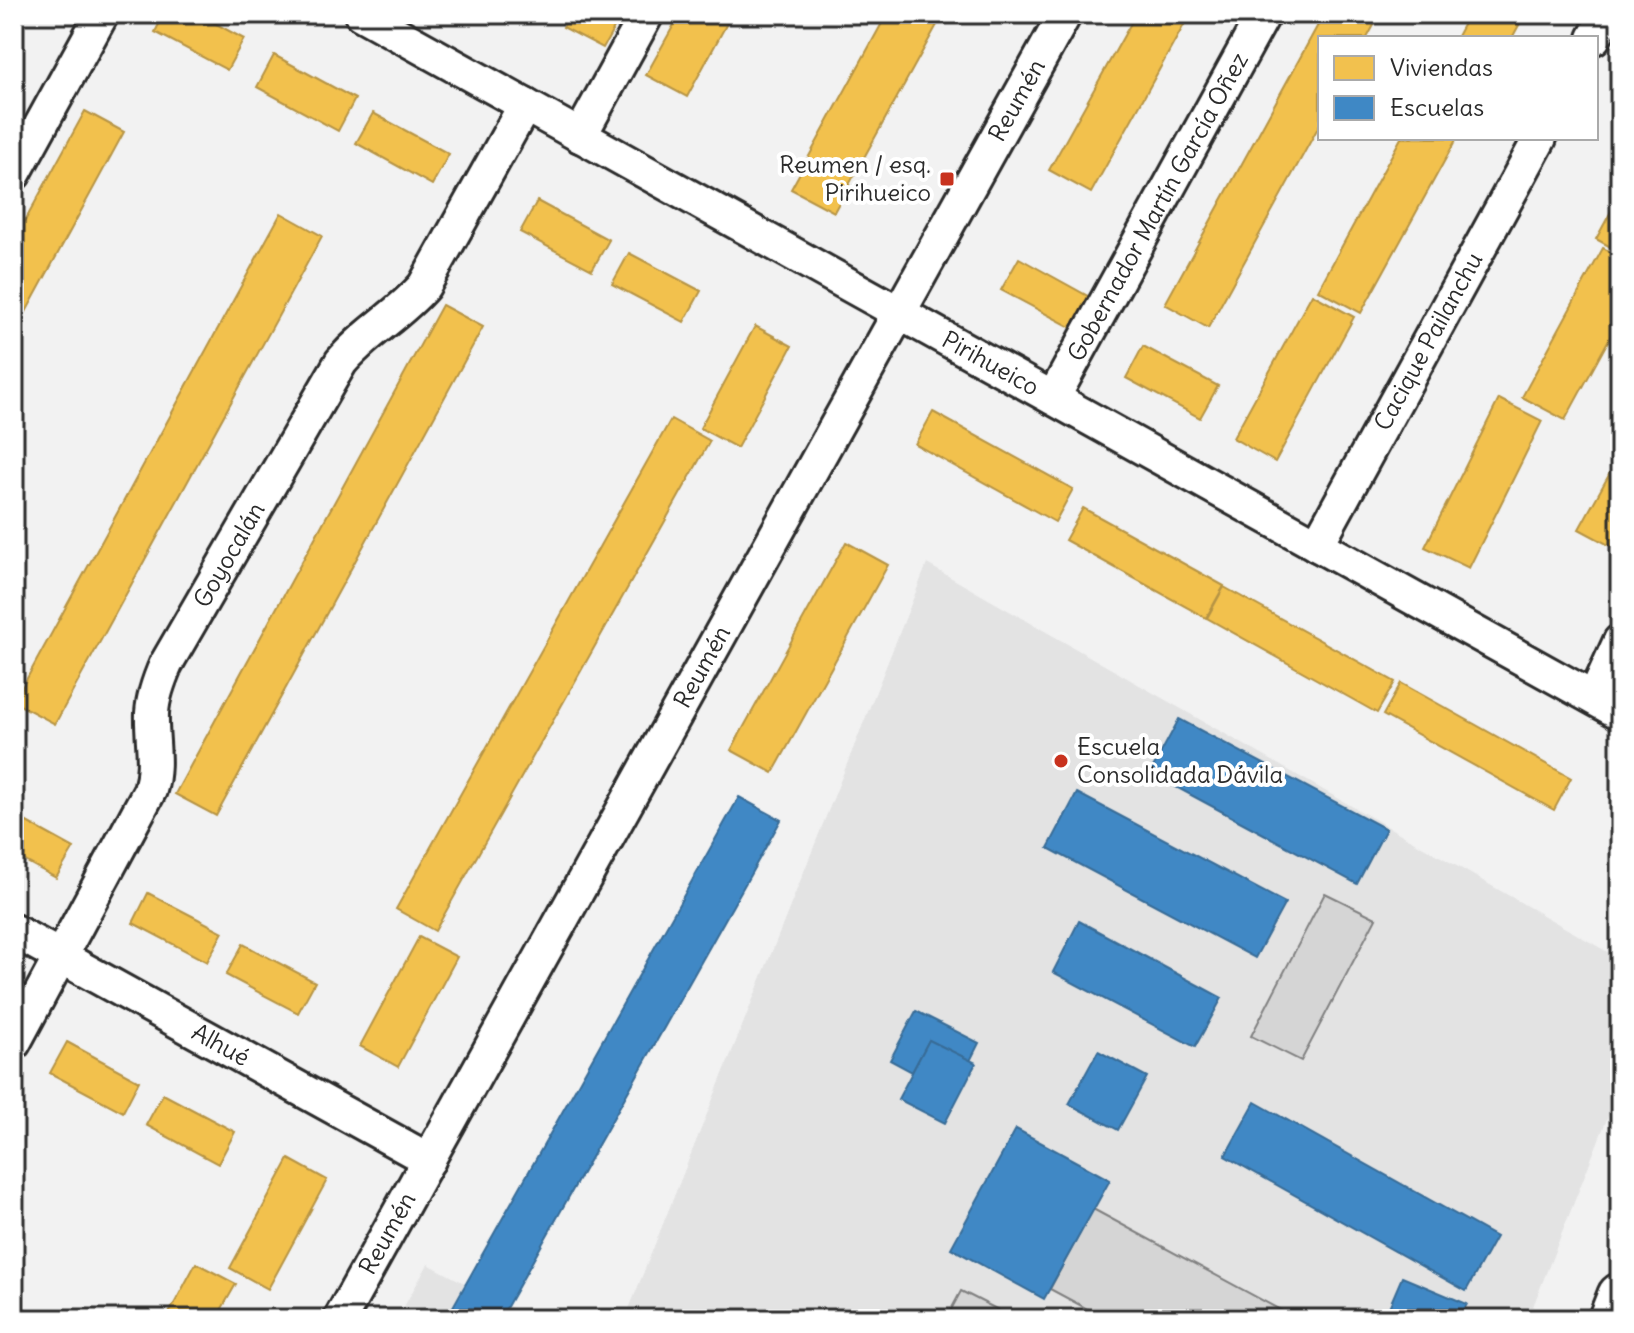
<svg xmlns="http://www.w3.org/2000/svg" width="1634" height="1333" viewBox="0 0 1634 1333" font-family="Delius,sans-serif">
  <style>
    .built { fill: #e3e3e3 }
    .green { fill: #d5d5d5; stroke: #808080; stroke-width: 2 }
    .homes { fill: #f2c14e; stroke: #b69444; stroke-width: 2 }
    .schools { fill: #3f88c5; stroke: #396c97; stroke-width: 2 }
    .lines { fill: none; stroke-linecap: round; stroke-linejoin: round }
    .minor-casing { stroke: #2b2b2b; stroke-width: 38 }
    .secondary-casing { stroke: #2b2b2b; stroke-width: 50 }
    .minor { stroke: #fff; stroke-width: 32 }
    .secondary { stroke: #fff; stroke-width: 44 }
    .poi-dot { fill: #c8321e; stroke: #fff; stroke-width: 3 }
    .labels { text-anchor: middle; stroke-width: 8; stroke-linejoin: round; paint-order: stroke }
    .street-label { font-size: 24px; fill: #2b2b2b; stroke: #fff }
    .poi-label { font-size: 24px; fill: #2b2b2b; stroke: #fff; text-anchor: end }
  </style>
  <rect width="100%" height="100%" fill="#f2f2f2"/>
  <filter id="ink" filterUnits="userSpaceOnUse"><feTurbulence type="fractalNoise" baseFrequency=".0125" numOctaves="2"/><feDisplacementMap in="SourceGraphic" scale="16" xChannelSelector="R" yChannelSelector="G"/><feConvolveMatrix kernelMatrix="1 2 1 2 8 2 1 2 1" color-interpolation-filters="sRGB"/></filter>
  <g filter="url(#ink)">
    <g class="built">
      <path d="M927 564 1620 959V1086L1528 1319H625Z"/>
      <path d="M428 1264 533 1319H397Z"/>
    </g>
    <g class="green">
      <path d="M1325 893 1376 918 1301 1061 1251 1036Z"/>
      <path d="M1093 1209 1297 1319H1106L1050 1289Z"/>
      <path d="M961 1291 1016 1319H946Z"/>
    </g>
    <g class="homes">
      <path d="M164 14H198L244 39 227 70 155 32Z"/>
      <path d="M569 14H622L603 48 563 27Z"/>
      <path d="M680 14H732L687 97 646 75Z"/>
      <path d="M887 14H943L834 212 791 189Z"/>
      <path d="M1136 14H1190L1091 193 1049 170Z"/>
      <path d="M1324 14H1375L1379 16 1367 38H1320V124L1208 328 1165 304Z"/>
      <path d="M1469 14H1525L1512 38H1456Z"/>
      <path d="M274 55 355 99 338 131 257 87Z"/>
      <path d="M85 111 124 132 14 334V241Z"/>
      <path d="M373 113 449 154 432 185 356 143Z"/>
      <path d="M1401 138H1457L1361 313 1318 290Z"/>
      <path d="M1620 195V252L1596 239Z"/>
      <path d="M537 201 609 240 592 270 520 232Z"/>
      <path d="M281 213 322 236 55 724 14 702Z"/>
      <path d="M1603 248 1620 257V319L1565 420 1522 397Z"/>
      <path d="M629 253 701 291 684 322 612 284Z"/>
      <path d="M1019 258 1093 299 1076 330 1001 290Z"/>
      <path d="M1312 294 1354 317 1275 462 1233 438Z"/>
      <path d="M442 305 483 327 216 816 175 794Z"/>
      <path d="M755 326 792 346 737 448 700 428Z"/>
      <path d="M1143 346 1218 386 1200 418 1126 378Z"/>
      <path d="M1499 399 1542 421 1469 568 1425 547Z"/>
      <path d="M933 412 1073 489 1055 522 915 444Z"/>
      <path d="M671 419 710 441 435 931 396 909Z"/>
      <path d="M1620 455V547L1618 550 1579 529Z"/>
      <path d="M1083 508 1224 586 1206 618 1065 540Z"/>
      <path d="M846 542 888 565 773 773 731 750Z"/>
      <path d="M1224 587 1395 682 1377 713 1207 618Z"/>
      <path d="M1401 683 1571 778 1554 810 1383 715Z"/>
      <path d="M14 815 74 848 56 878 14 855Z"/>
      <path d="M148 893 223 932 207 962 133 923Z"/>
      <path d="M419 937 457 957 398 1067 360 1046Z"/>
      <path d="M243 944 315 982 298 1013 226 975Z"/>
      <path d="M67 1042 139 1081 123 1112 50 1073Z"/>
      <path d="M163 1094 235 1132 218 1164 146 1125Z"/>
      <path d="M289 1159 327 1180 268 1289 230 1268Z"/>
      <path d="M196 1263 236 1284 216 1319H166Z"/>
    </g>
    <g class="schools">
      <path d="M1179 719 1386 829 1357 884 1150 773Z"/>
      <path d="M1077 793 1285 903 1255 958 1048 848Z"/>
      <path d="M739 797 781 820 500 1319H463L450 1312Z"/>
      <path d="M1079 921 1222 998 1195 1047 1053 972Z"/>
      <path d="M916 1011 979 1043 970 1061 929 1040 912 1072 890 1060Z"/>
      <path d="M929 1040 976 1063 945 1123 898 1099Z"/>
      <path d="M1098 1051 1147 1077 1118 1130 1069 1104Z"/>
      <path d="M1255 1102 1496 1237 1466 1291 1225 1156Z"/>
      <path d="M1016 1129 1110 1180 1044 1299 951 1248Z"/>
      <path d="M1402 1277 1467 1304 1459 1319H1384Z"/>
    </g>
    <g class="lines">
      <defs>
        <g id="minor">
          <path id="s1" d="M361 14 1620 713"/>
          <path d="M1594 38 1607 14"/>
          <path d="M580 136 647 14"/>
          <path d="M14 174 102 14"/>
          <path id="s2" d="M1053 398 1264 14"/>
          <path id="s3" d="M1317 545 1540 138"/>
          <path d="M1594 698 1620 641"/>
          <path id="s4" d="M14 931 429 1160"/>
          <path id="s5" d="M14 1043 150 790C158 764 151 740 152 713 153 696 159 680 166 664L341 362C366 332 399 315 424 286L525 105"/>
          <path id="s6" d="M340 1319 1065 14"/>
        </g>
        <path id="secondary" d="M1611 1319 1620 1296"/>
      </defs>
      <use href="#minor" class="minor-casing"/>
      <use href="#secondary" class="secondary-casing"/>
      <use href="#minor" class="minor"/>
      <use href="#secondary" class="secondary"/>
    </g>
  </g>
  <g class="poi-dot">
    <rect x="939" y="171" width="16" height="16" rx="4"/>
    <circle cx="1061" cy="761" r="8"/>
  </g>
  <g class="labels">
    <g class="street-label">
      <text dy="8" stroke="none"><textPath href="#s6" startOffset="1394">Reumén</textPath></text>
      <text dy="8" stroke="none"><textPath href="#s2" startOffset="218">Gobernador Martín García Oñez</textPath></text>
      <text dy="8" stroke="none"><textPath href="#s3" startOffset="232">Cacique Pailanchu</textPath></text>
      <text dy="8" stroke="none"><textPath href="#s1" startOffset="720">Pirihueico</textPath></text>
      <text dy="8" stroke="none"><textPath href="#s5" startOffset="542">Goyocalán</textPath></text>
      <text dy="8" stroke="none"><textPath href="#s6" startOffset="746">Reumén</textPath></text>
      <text dy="8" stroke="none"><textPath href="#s4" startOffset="236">Alhué</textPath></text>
      <text dy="8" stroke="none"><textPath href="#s6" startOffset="98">Reumén</textPath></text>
    </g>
    <g class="poi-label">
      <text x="931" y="173">Reumen / esq.<tspan x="931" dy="28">Pirihueico</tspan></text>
      <text x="1077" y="755" text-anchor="start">Escuela<tspan x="1077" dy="28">Consolidada Dávila</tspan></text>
    </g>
  </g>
  <rect width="1634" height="1333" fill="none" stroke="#fff" stroke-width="48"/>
  <rect x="24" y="24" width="1586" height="1285" fill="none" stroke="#2b2b2b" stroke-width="3" filter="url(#ink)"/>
  <rect x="1318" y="36" width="280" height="104" fill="#ffffff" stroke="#aaaaaa" stroke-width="2"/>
  <rect x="1334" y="56" width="40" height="24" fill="#f2c14e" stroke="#aaaaaa" stroke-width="2"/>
  <text x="1390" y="76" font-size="24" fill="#2b2b2b">Viviendas</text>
  <rect x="1334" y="96" width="40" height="24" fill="#3f88c5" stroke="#aaaaaa" stroke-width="2"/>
  <text x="1390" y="116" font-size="24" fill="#2b2b2b">Escuelas</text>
</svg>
